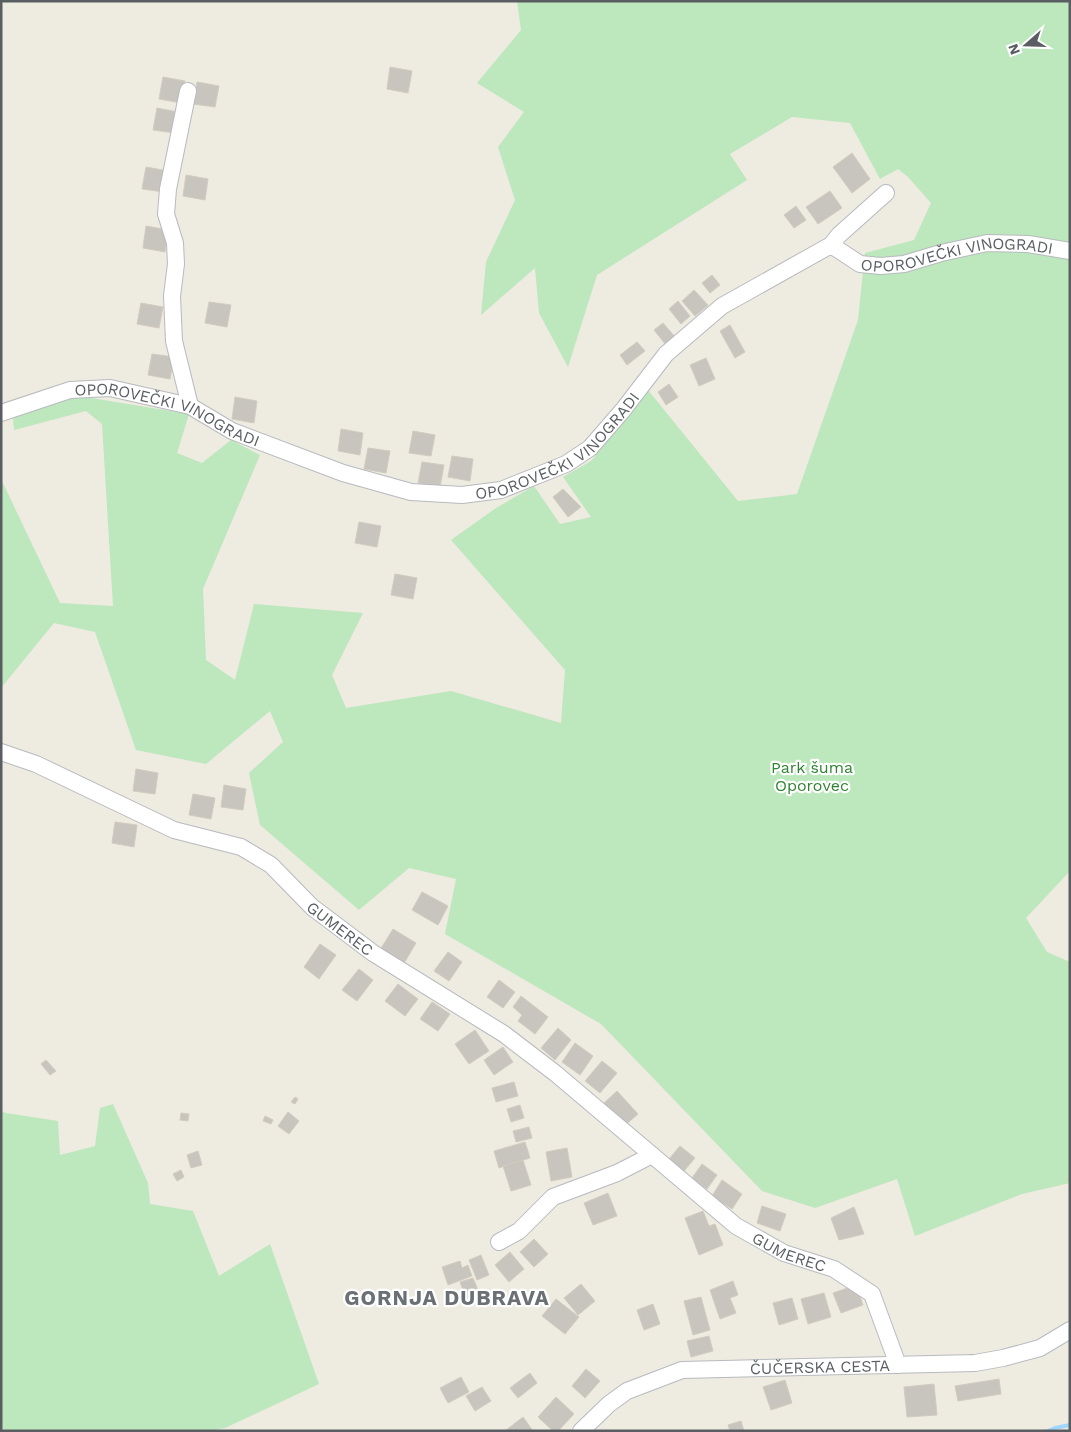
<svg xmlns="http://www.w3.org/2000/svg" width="1071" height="1432" viewBox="0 0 1071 1432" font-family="'Work Sans',sans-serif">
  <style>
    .green { fill: #bde7bc }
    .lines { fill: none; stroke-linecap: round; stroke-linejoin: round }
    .stream { stroke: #a0d7ff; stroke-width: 4 }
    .building { fill: #c8c5be; stroke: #d2ccbf }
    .minor-casing { stroke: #b7babf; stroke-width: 18 }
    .minor { stroke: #fff; stroke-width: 16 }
    .labels { text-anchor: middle; stroke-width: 4.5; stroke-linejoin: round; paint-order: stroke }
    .street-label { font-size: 16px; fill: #5a5e63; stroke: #fff }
    .park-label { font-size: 16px; fill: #308433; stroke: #fff }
    .district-label { font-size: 21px; font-weight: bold; letter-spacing: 1px; fill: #6b7075; stroke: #fff }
  </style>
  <rect width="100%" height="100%" fill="#eeebe1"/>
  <g class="green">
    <path d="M517 1H1070V871L1026 918 1047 952 1070 962V1183L1022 1194 915 1236 897 1179 815 1208 762 1191 601 1024 445 934 456 879 409 868 359 910 260 825 249 773 283 742 270 711 206 764 136 750 95 632 54 623 1 688V479L60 603 113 606 102 424 86 411 14 430 13 417 79 396 189 414 177 453 202 463 231 440 260 455 203 589 206 660 235 680 254 604 363 613 332 675 346 708 451 691 561 723 565 670 451 540 496 508 534 486 560 524 591 517 563 477 591 461 648 390 738 501 797 494 858 320 865 253 914 240 931 203 908 177 898 169 880 179 850 123 792 117 730 154 747 180 597 275 568 367 539 313 535 268 481 315 486 262 515 200 498 147 524 112 477 83 521 30Z"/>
    <path d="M113 1104 148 1183 150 1204 193 1211 219 1276 270 1244 319 1384 225 1428 208 1431H1V1111L6 1113 58 1121 60 1155 95 1146 100 1108Z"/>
  </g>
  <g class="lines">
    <path class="stream" d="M1048 1431 1055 1428 1070 1425"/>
  </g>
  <g class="building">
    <path d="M390 67 412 71 408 93 387 89Z"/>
    <path d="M163 77 185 81 181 103 159 99Z"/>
    <path d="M197 82 219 86 215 107 193 104Z"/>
    <path d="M157 108 178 112 175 133 153 130Z"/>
    <path d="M852 153 870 179 852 193 833 167Z"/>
    <path d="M146 167 168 171 164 192 142 189Z"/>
    <path d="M186 175 208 179 205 200 183 196Z"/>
    <path d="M830 191 842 208 818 224 806 207Z"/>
    <path d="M796 206 806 220 794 228 784 215Z"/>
    <path d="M146 226 168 230 165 252 143 248Z"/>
    <path d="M712 275 720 285 710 293 702 283Z"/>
    <path d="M694 290 708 305 695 316 682 301Z"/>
    <path d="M678 301 690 316 681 324 669 309Z"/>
    <path d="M209 302 231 305 227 327 205 323Z"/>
    <path d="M141 303 163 307 159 328 137 324Z"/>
    <path d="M663 323 676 338 666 345 654 330Z"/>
    <path d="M730 325 745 352 735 358 720 331Z"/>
    <path d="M637 342 645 351 627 365 620 355Z"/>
    <path d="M152 354 174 357 170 379 148 375Z"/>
    <path d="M706 358 715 379 699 386 690 365Z"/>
    <path d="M669 384 678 397 666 405 658 392Z"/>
    <path d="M235 397 257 401 254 423 232 419Z"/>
    <path d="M341 429 363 433 360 455 338 451Z"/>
    <path d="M413 431 435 435 431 456 409 453Z"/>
    <path d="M368 448 390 451 386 473 364 469Z"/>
    <path d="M452 456 473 459 470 481 448 477Z"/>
    <path d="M422 462 444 465 440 487 418 483Z"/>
    <path d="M563 489 581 507 568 517 553 497Z"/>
    <path d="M359 522 381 526 377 547 355 543Z"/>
    <path d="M395 574 417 578 413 599 391 595Z"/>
    <path d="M136 769 158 773 155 794 133 791Z"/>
    <path d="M224 785 246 789 243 810 221 807Z"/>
    <path d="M193 794 215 798 211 819 189 815Z"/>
    <path d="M115 822 137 825 134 847 112 843Z"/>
    <path d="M422 892 448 906 438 925 412 910Z"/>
    <path d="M393 929 416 943 403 965 380 950Z"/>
    <path d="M320 944 336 955 319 979 304 967Z"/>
    <path d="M448 952 462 962 449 981 434 971Z"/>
    <path d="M359 969 373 980 357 1001 342 990Z"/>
    <path d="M499 980 515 992 503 1008 487 997Z"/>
    <path d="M398 984 418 999 405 1016 385 1001Z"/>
    <path d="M521 996 548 1017 535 1034 518 1021 522 1015 513 1007Z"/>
    <path d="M432 1002 450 1014 438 1031 420 1019Z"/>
    <path d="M558 1028 571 1040 555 1060 541 1048Z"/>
    <path d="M475 1030 489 1051 469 1064 455 1044Z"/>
    <path d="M575 1043 593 1056 580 1075 562 1062Z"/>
    <path d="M503 1047 513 1062 494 1075 484 1060Z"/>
    <path d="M46 1060 56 1071 50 1075 41 1064Z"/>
    <path d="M602 1061 617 1073 600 1093 585 1081Z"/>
    <path d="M514 1082 518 1096 496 1102 492 1088Z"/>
    <path d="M617 1091 638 1114 623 1127 603 1104Z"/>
    <path d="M295 1097 298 1099 295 1104 291 1102Z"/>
    <path d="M520 1105 524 1118 511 1122 507 1109Z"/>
    <path d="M288 1112 299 1121 289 1134 278 1126Z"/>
    <path d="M181 1113 189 1114 188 1121 180 1120Z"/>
    <path d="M265 1116 273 1120 271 1124 263 1121Z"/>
    <path d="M529 1127 532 1138 516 1142 513 1131Z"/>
    <path d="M525 1142 530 1158 499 1168 494 1151Z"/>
    <path d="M680 1146 695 1158 684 1171 669 1159Z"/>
    <path d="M567 1148 572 1177 551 1181 546 1152Z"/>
    <path d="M198 1151 202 1165 191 1168 187 1155Z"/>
    <path d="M523 1160 531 1185 511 1191 503 1166Z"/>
    <path d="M702 1164 717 1175 707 1189 692 1178Z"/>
    <path d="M181 1170 184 1177 177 1181 173 1174Z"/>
    <path d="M722 1180 742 1194 732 1209 712 1196Z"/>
    <path d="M608 1193 617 1216 593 1225 584 1203Z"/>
    <path d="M762 1206 786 1214 780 1231 757 1223Z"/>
    <path d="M854 1207 864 1234 839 1240 831 1218Z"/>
    <path d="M703 1211 709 1226 715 1224 723 1245 699 1255 685 1218Z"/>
    <path d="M534 1239 548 1254 534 1267 520 1252Z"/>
    <path d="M510 1252 524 1269 509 1282 495 1265Z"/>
    <path d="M481 1255 489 1275 477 1280 469 1260Z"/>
    <path d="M460 1261 462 1268 468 1265 472 1276 448 1285 442 1267Z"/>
    <path d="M473 1278 480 1295 466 1299 460 1282Z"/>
    <path d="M733 1281 738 1295 730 1298 736 1313 720 1319 710 1290Z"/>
    <path d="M581 1284 595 1301 578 1315 564 1298Z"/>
    <path d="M856 1285 863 1305 841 1313 833 1293Z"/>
    <path d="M824 1293 831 1317 808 1324 801 1299Z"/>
    <path d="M701 1297 710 1330 693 1335 684 1301Z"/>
    <path d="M792 1298 798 1319 779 1325 773 1303Z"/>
    <path d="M556 1299 579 1317 565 1334 542 1316Z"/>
    <path d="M653 1304 660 1324 644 1330 637 1310Z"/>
    <path d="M709 1336 713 1351 691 1357 687 1341Z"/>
    <path d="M586 1369 600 1381 585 1398 572 1386Z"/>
    <path d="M530 1373 537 1383 518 1398 510 1388Z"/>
    <path d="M461 1377 469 1392 448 1403 440 1388Z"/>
    <path d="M999 1379 1001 1394 958 1401 955 1386Z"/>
    <path d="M785 1380 792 1403 771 1410 763 1387Z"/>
    <path d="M934 1384 937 1415 907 1417 904 1387Z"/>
    <path d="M482 1387 491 1401 475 1411 466 1396Z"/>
    <path d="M556 1397 574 1414 558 1431H553L538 1417Z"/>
    <path d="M523 1417 533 1431H505Z"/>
    <path d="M741 1421 744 1431H730L728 1425Z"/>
  </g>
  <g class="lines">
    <defs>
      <g id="minor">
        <path d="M188 91 168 189 166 214 175 243 176 264 172 296 174 341 190 406"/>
        <path d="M831 245 839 235 886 193"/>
        <path id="s1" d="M1 413 70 390 110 388 190 406 232 431 343 473 411 492 462 495 501 490 566 464 590 448 623 410 666 354 722 306 831 245 860 264 881 266 904 264 941 253 987 243 1028 244 1070 251"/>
        <path id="s2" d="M1 752 36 764 174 830 241 847 271 865 312 907 373 953 504 1034 555 1073 736 1226 784 1253 834 1269 872 1294 898 1365"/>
        <path d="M499 1242 519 1231 553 1197 617 1173 652 1155"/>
        <path id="s3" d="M581 1431 609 1404 627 1391 682 1370 975 1363 1003 1358 1040 1348 1070 1330"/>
      </g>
    </defs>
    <use href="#minor" class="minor-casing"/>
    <use href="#minor" class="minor"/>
  </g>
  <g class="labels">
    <g class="street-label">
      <text dy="6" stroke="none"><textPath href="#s1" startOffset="1075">OPOROVEČKI VINOGRADI</textPath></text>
      <text dy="6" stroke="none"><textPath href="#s1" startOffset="175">OPOROVEČKI VINOGRADI</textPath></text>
      <text dy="6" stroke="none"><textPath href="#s1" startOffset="595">OPOROVEČKI VINOGRADI</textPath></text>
      <text dy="6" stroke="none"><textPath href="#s2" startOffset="388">GUMEREC</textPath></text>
      <text dy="6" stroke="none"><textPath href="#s2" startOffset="944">GUMEREC</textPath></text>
      <text dy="6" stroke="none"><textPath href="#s3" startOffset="258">ČUČERSKA CESTA</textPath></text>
    </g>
    <g class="park-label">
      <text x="812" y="773">Park šuma<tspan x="812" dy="18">Oporovec</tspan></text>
    </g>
    <g class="district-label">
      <text x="447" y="1305">GORNJA DUBRAVA</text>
    </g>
  </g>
  <rect width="1071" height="1432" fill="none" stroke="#5a5e63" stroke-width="5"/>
  <g transform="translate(1026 45) rotate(250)" stroke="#ffffff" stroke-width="4" paint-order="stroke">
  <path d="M0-4L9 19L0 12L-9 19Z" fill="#5a5e63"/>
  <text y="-8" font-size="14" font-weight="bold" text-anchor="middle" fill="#5a5e63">N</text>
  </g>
</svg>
